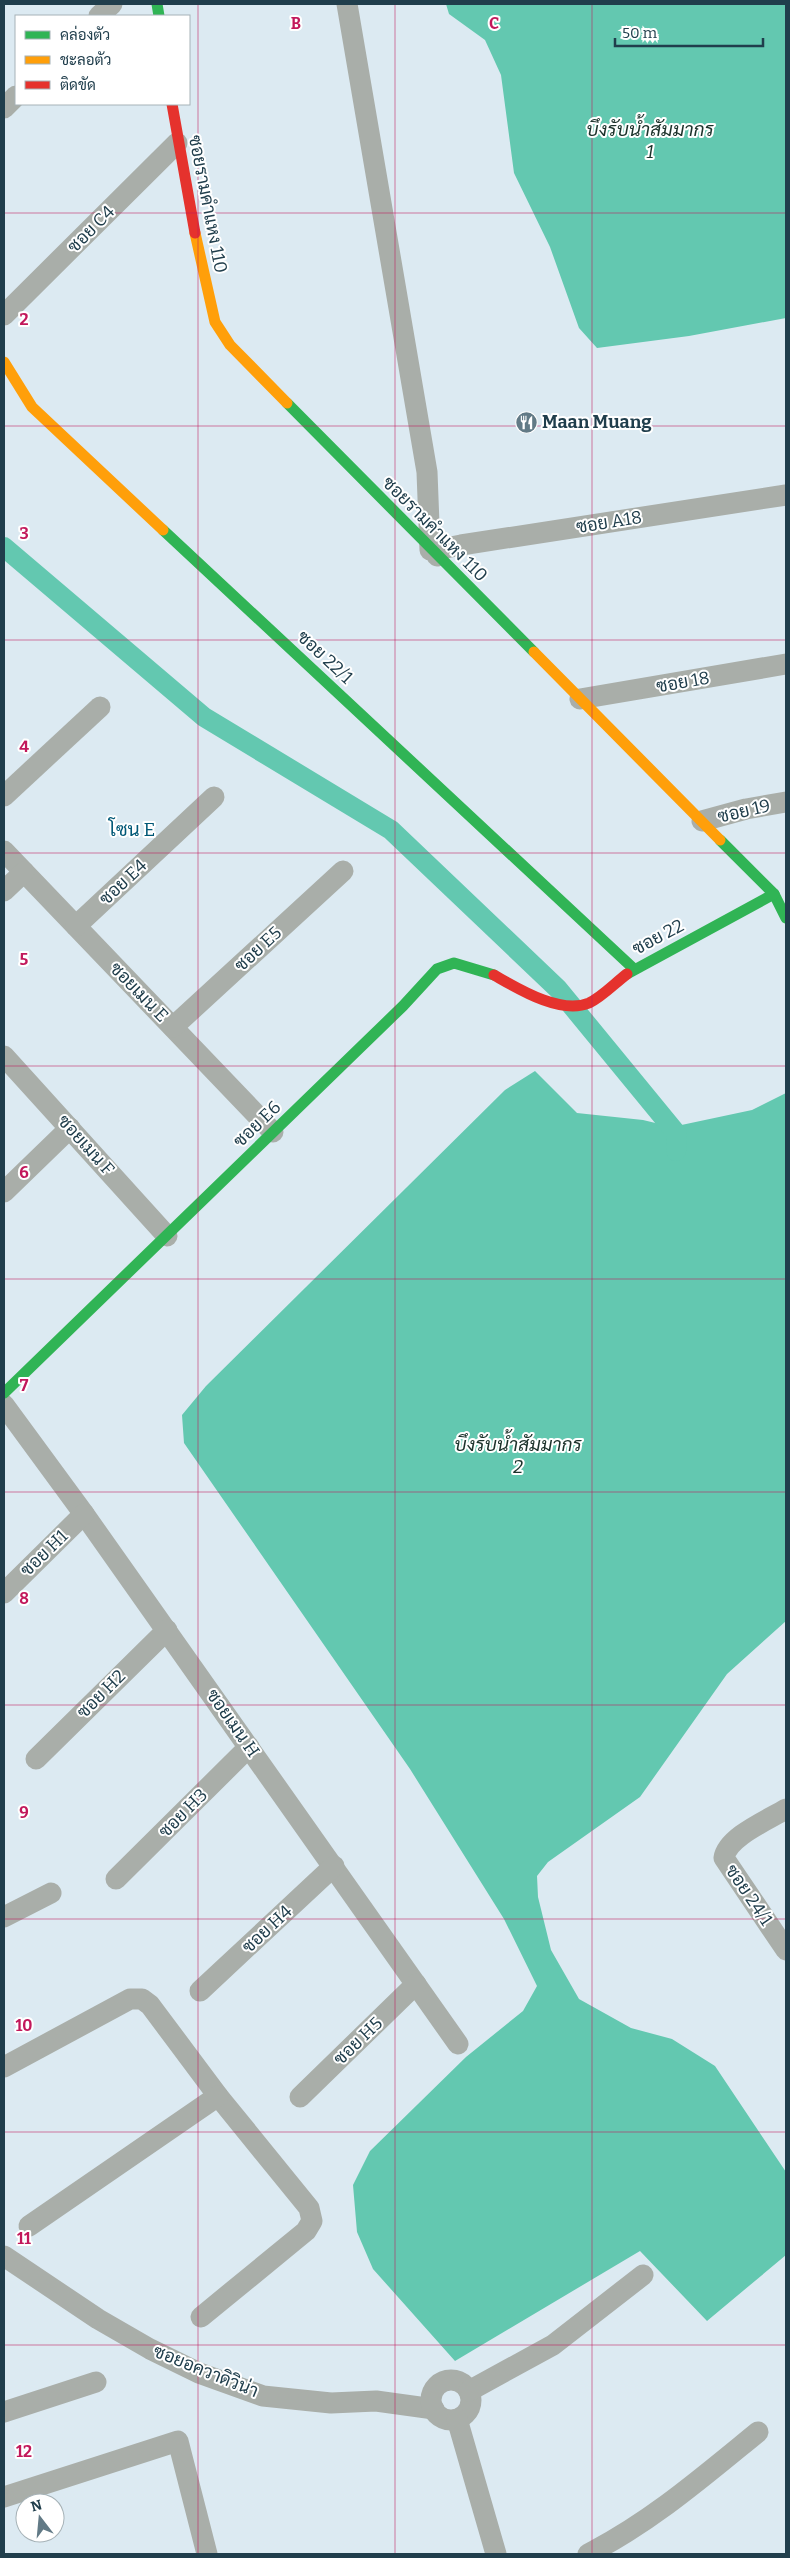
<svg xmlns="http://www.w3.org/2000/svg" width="790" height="2558" viewBox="0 0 790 2558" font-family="Bitter,Sarabun,serif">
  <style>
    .water { fill: #63c8b0 }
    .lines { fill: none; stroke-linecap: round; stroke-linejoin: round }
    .canal { stroke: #63c8b0; stroke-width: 20 }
    .street { stroke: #a9aea9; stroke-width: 21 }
    .fast { stroke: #30b455; stroke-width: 11 }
    .slow { stroke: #ff9f0a; stroke-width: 11 }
    .jam { stroke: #e5322d; stroke-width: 11 }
    .grid { fill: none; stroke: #c2185b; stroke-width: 1; stroke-opacity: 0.55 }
    .labels { text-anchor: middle; stroke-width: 4; stroke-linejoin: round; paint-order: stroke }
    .street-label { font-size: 18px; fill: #203e4c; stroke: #fff }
    .poi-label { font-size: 18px; font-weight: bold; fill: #203e4c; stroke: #fff; text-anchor: start }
    .water-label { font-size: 19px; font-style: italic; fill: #1c322b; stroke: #fff }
    .neighbourhood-label { font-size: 19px; fill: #005876; stroke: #fff }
    .grid-label { font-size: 16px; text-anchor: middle; font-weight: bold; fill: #c2185b; stroke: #fff; stroke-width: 4; stroke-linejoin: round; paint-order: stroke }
  </style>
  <rect width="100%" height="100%" fill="#dceaf2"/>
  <g class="water">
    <path d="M446 4H786V318L689 336 597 348 579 328 550 247 514 173 501 75 485 40 449 14Z"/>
    <path d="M535 1071 577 1113 643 1120 672 1127 752 1110 786 1093V1621L727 1674 640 1797 548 1862 537 1876 538 1897 551 1950 579 1999 631 2028 672 2039 715 2066 786 2172V2255L707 2321 640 2251 455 2361 373 2269 357 2232 353 2185 370 2151 466 2057 523 2011 537 1986 504 1919 410 1769 184 1443 182 1415 206 1386 505 1090Z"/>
  </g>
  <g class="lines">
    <path class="canal" d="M4 547 204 717 391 830 558 989 677 1134 676 1151"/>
    <g class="street">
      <path d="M347 4 427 472 430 550"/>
      <path d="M99 16 112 4"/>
      <path d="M4 108 16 96"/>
      <path d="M4 315 177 143"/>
      <path d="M437 556 441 549 461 545 786 495"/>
      <path d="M580 699 786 664"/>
      <path d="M4 796 100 707"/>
      <path d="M702 821 746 809 786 802"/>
      <path d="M4 851 273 1132"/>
      <path d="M4 891 24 872"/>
      <path d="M76 926 214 797"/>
      <path d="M173 1027 343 871"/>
      <path d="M4 1056 167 1236"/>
      <path d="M4 1192 70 1128"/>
      <path d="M4 1405 84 1514 458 2044"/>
      <path d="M4 1593 84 1514"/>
      <path d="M36 1759 167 1630"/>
      <path d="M786 1809C768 1820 727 1837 724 1858L786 1950"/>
      <path d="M116 1879 249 1747"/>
      <path d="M4 1917 51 1893"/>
      <path d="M200 1991 334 1866"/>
      <path d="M4 2067 130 1999H142L150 2005 218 2096 309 2208 312 2221 306 2231 201 2317"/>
      <path d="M300 2097 416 1984"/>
      <path d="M29 2226 218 2096"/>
      <path d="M4 2256 98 2319 150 2349 199 2373 263 2396 331 2403 376 2401 434 2409"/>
      <circle cx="451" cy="2400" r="20"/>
      <path d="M469 2391 553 2345 643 2275"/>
      <path d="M4 2412 96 2382"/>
      <path d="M457 2419 496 2554"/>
      <path d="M4 2497 178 2441 207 2554"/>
      <path d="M588 2554C651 2522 704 2476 758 2432"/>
    </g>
    <g class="fast">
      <path d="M157 4 159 16"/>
      <path d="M287 403 534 652"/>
      <path d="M163 530 634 969"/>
      <path d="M720 840 774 894 786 918"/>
      <path d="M627 974 774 894"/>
      <path d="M4 1393 403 1006 437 969 454 963 494 975"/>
    </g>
    <g class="slow">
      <path d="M195 233 215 322 230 345 287 403"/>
      <path d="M4 362 32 407 163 530"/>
      <path d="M534 652 720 840"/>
    </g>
    <g class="jam">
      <path d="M172 104 195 233"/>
      <path d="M494 975C517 988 560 1015 589 1003 602 997 615 983 627 974"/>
    </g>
  </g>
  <path class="grid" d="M198 4V2554M395 4V2554M592 4V2554M4 213H786M4 426H786M4 640H786M4 853H786M4 1066H786M4 1279H786M4 1492H786M4 1705H786M4 1919H786M4 2132H786M4 2345H786"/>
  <defs>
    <symbol id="restaurant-disc" viewBox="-11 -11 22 22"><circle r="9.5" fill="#627a86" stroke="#fff"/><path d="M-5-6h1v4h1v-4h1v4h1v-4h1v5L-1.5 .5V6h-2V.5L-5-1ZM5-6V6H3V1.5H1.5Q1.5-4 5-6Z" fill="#fff"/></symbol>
  </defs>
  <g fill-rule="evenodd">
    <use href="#restaurant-disc" x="514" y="410" width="25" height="25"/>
  </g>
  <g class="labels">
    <g class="street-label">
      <text transform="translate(208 204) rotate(79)" y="6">ซอยรามคำแหง 110</text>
      <text transform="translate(91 229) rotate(-45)" y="6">ซอย C4</text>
      <text transform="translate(609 522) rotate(-9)" y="6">ซอย A18</text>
      <text transform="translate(435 529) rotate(45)" y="6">ซอยรามคำแหง 110</text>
      <text transform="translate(325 657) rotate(43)" y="6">ซอย 22/1</text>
      <text transform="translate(683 682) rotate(-10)" y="6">ซอย 18</text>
      <text transform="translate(744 811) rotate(-13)" y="6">ซอย 19</text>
      <text transform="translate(123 882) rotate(-43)" y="6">ซอย E4</text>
      <text transform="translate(658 937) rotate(-28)" y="6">ซอย 22</text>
      <text transform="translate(258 949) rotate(-43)" y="6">ซอย E5</text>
      <text transform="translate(139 992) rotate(46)" y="6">ซอยเมน E</text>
      <text transform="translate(257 1124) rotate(-44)" y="6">ซอย E6</text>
      <text transform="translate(86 1145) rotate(48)" y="6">ซอยเมน F</text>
      <text transform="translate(44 1553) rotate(-44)" y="6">ซอย H1</text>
      <text transform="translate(101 1694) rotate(-45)" y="6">ซอย H2</text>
      <text transform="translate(233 1723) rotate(55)" y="6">ซอยเมน H</text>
      <text transform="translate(183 1813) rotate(-45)" y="6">ซอย H3</text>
      <text transform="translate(749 1895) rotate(56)" y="6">ซอย 24/1</text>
      <text transform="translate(267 1929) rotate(-43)" y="6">ซอย H4</text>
      <text transform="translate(358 2041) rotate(-44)" y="6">ซอย H5</text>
      <text transform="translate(206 2371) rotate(22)" y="6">ซอยอควาดิวิน่า</text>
    </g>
    <g class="poi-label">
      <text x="542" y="428">Maan Muang</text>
    </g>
    <g class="water-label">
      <text x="650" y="136">บึงรับน้ำสัมมากร<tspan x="650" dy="22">1</tspan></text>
      <text x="518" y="1451">บึงรับน้ำสัมมากร<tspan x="518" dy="22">2</tspan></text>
    </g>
    <g class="neighbourhood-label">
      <text x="132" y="836">โซน E</text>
    </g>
  </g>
  <g class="grid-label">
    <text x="296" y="29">B</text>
    <text x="494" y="29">C</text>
    <text x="24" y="325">2</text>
    <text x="24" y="539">3</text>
    <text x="24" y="752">4</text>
    <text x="24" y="965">5</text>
    <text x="24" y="1178">6</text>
    <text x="24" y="1391">7</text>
    <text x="24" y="1604">8</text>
    <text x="24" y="1818">9</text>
    <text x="24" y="2031">10</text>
    <text x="24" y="2244">11</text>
    <text x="24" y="2457">12</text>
  </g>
  <rect width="790" height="2558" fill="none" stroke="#203e4c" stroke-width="10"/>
  <rect x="15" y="15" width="175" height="90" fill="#ffffff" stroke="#a6b2b7"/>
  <rect x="25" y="31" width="25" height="8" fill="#30b455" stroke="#a6b2b7"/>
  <text x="60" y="40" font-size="15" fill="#203e4c">คล่องตัว</text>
  <rect x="25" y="56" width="25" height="8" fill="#ff9f0a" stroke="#a6b2b7"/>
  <text x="60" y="65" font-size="15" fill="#203e4c">ชะลอตัว</text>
  <rect x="25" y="81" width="25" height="8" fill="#e5322d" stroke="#a6b2b7"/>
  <text x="60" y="90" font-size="15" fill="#203e4c">ติดขัด</text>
  <g transform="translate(40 2518) rotate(344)"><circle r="24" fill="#ffffff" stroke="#a6b2b7"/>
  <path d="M0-4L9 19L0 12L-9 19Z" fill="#627a86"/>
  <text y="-8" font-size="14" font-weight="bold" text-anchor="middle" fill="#203e4c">N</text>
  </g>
  <path d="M615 38v8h148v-8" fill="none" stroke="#203e4c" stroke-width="2.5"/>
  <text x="622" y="38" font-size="15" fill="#203e4c" stroke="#ffffff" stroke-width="4" paint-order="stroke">50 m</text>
</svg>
